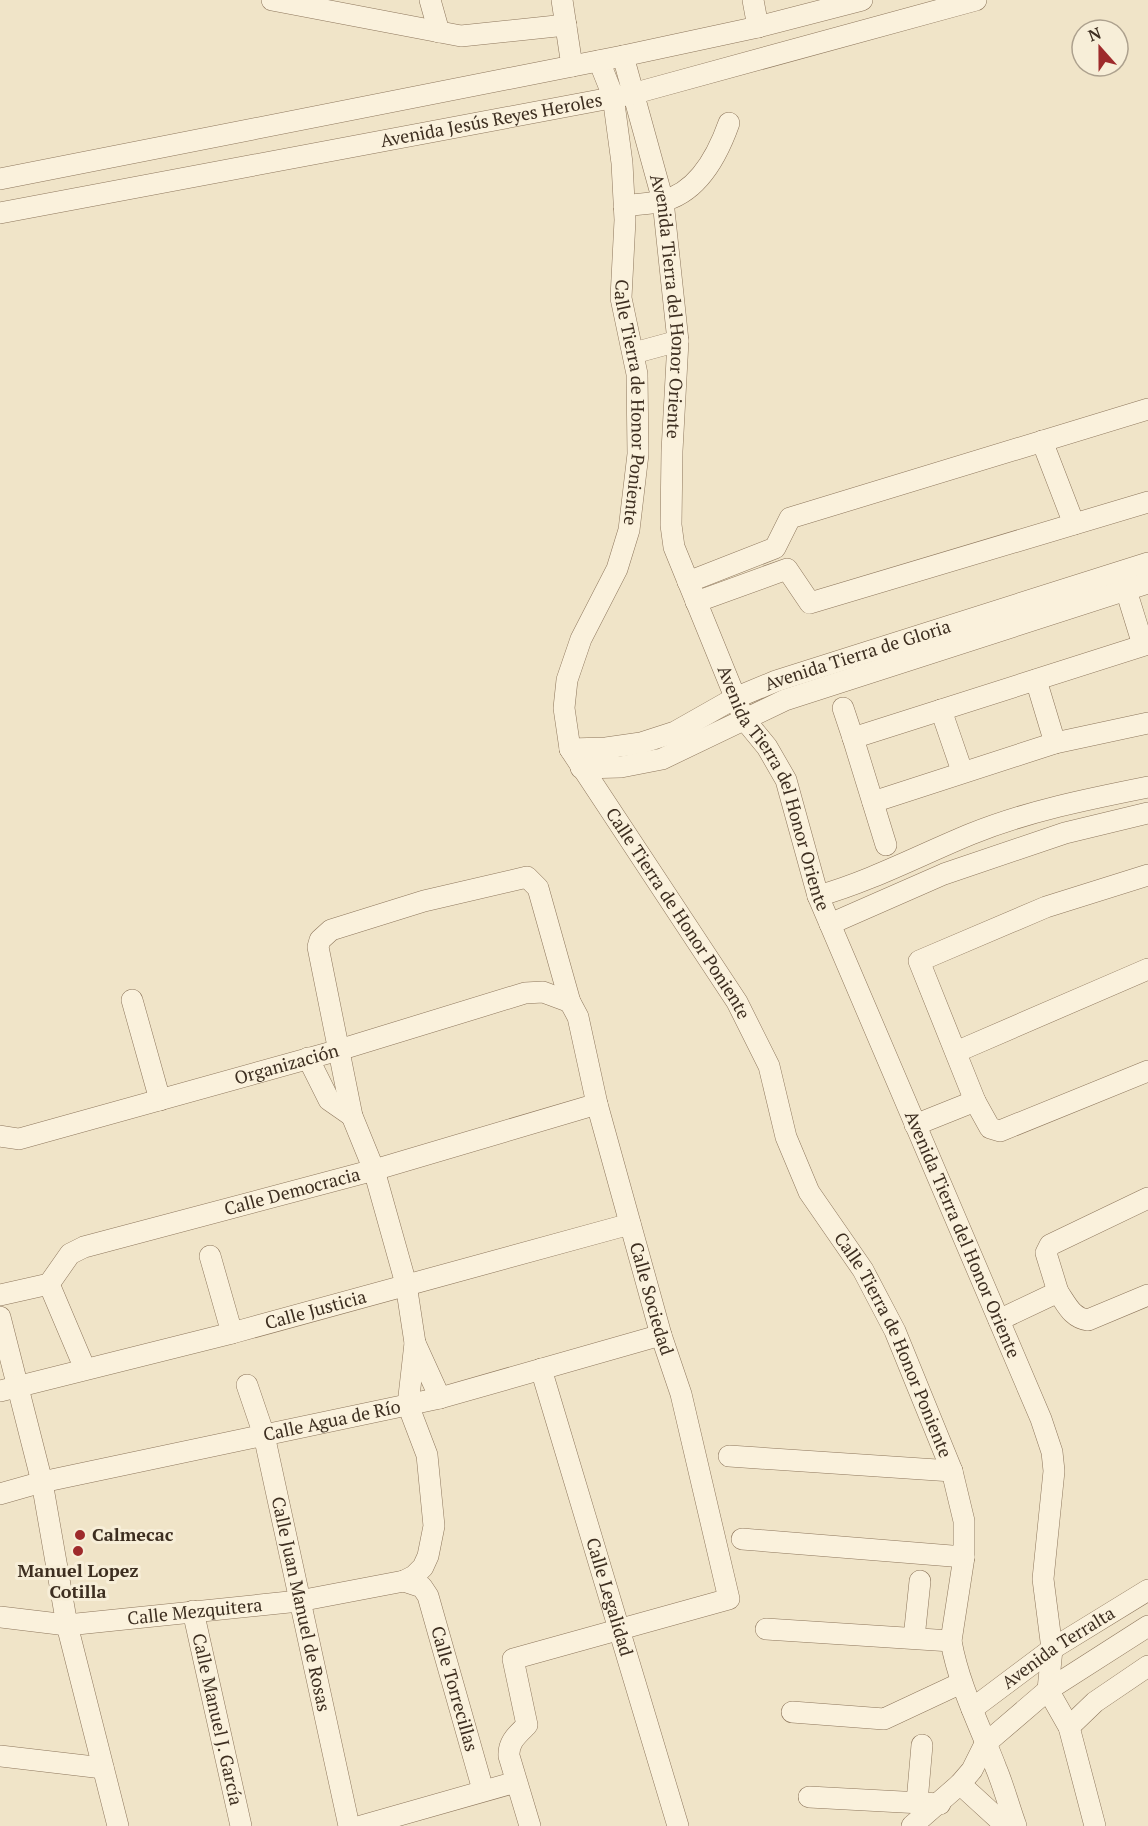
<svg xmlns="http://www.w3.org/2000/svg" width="1148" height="1826" viewBox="0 0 1148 1826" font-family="'PT Serif',serif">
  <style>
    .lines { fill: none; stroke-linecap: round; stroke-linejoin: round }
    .minor-casing { stroke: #8d765c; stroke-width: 22 }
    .minor { stroke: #faf1dc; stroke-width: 21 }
    .poi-dot { fill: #9e2a2b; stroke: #f7eed8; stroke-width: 2 }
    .labels { text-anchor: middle; stroke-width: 6; stroke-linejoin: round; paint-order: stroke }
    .street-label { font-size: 18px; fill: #3d2e20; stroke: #f7eed8 }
    .poi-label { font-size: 18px; font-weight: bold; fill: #3d2e20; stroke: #f7eed8; text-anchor: start }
  </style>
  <rect width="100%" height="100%" fill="#f0e4c8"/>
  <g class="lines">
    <defs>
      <g id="minor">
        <path d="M272 0 461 36 566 25"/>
        <path d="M430 0 439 32"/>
        <path d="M562 0 572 66"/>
        <path d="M753 0 758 27"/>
        <path id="s1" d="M623 56 663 201 678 341 672 451 671 525 674 547 744 719 767 747 786 780 818 896 1041 1419 1052 1452 1054 1471 1043 1579 1052 1649 1048 1690 1069 1727 1095 1826"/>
        <path id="s2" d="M599 61 613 96 622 163 625 220 621 298 637 374 638 454 629 530 617 569 581 639 567 680 564 708 570 749 737 1002 769 1066 786 1137 809 1192 863 1270 895 1331 952 1471 964 1521V1557L951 1641C959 1686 980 1726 996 1768 1004 1787 1009 1807 1016 1826"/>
        <path d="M0 179 623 56 758 27 862 0"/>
        <path d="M624 206C637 204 650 204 662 201 698 193 718 154 729 123"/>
        <path id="s3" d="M0 213 632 94 976 0"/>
        <path d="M634 353 678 341"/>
        <path d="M1042 441 1074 524"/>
        <path d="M688 582 775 548 790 518 1148 409"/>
        <path d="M1126 590 1143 645"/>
        <path d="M696 602 787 569 810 603 1148 502"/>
        <path d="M1036 680 1055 743"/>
        <path d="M843 708 853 738"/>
        <path d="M941 710 962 771"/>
        <path id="s4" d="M570 749 606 748 641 743 675 732 735 698 776 681 1148 563"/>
        <path d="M581 768 621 767 662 759 785 700 1148 583"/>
        <path d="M873 802 1055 743 1148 723"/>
        <path d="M886 845 853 738 1148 644"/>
        <path d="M818 896C871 881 920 855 971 834 1028 811 1088 799 1148 787"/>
        <path d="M830 924 944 874 1065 833 1148 813"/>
        <path d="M132 1000 160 1100"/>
        <path d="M956 1052 1148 969"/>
        <path d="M308 1058 329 1100 352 1116"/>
        <path d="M975 1101 919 961 1046 907 1148 875"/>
        <path d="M915 1125 975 1101 990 1128 1000 1131 1148 1071"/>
        <path id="s5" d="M0 1136 19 1139 339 1050 525 993 543 992 570 1002"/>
        <path d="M210 1256 232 1333"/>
        <path d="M49 1284 85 1369"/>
        <path d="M1058 1292 1046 1253 1050 1245 1148 1198"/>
        <path id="s6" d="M0 1295 49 1284 70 1254 84 1247 374 1170 597 1104"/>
        <path d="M0 1317 42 1482 67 1625 118 1826"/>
        <path d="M999 1320 1058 1292C1067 1305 1072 1318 1088 1320L1148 1295"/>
        <path d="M415 1343 440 1398"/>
        <path id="s7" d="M541 1369 678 1826"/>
        <path id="s8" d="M247 1385 264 1435 349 1826"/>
        <path id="s9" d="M0 1391 232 1333 630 1224"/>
        <path d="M729 1456 952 1471"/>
        <path id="s10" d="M0 1494 42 1482 440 1398 661 1335"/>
        <path d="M742 1539 964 1557"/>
        <path id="s11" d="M404 1581 414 1576 423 1567 428 1556 434 1526 427 1455 408 1405 415 1343 406 1284 374 1170 352 1116 318 947 320 940 331 930 424 901 527 877 538 888 570 1002 578 1017 597 1104 661 1335 681 1394 729 1599 513 1659 527 1725C517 1735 508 1742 509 1756L530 1826"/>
        <path id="s12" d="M193 1611 241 1826"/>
        <path id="s13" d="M0 1617 67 1625 299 1601 404 1581 422 1587 428 1596 483 1790"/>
        <path d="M766 1629 951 1641"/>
        <path d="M914 1638 920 1581"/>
        <path id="s14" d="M972 1709 1052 1649 1148 1590"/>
        <path d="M792 1712 884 1719 961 1683"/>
        <path d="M1069 1727 1095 1702 1148 1666"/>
        <path d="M0 1756 103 1768"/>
        <path d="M960 1784 1006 1826"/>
        <path d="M809 1797 940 1804"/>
        <path d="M917 1802 922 1745"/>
        <path d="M361 1826 516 1782"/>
        <path d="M912 1826 960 1784 972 1770 985 1744 1048 1690 1148 1626"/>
      </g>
    </defs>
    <use href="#minor" class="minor-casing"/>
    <use href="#minor" class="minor"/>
  </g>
  <g class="poi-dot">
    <circle cx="80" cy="1535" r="6"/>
    <circle cx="78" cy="1551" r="6"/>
  </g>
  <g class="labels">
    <g class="street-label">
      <text dy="6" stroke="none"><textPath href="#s3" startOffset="500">Avenida Jesús Reyes Heroles</textPath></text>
      <text dy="6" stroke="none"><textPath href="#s1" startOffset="256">Avenida Tierra del Honor Oriente</textPath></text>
      <text dy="6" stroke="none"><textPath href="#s2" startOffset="346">Calle Tierra de Honor Poniente</textPath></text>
      <text dy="6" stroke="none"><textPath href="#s4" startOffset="306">Avenida Tierra de Gloria</textPath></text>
      <text dy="6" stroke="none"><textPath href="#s1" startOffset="760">Avenida Tierra del Honor Oriente</textPath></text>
      <text dy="6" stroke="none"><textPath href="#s2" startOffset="904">Calle Tierra de Honor Poniente</textPath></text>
      <text dy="6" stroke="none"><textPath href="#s5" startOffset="297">Organización</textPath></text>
      <text dy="6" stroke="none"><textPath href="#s6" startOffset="318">Calle Democracia</textPath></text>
      <text dy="6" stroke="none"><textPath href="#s1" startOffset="1246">Avenida Tierra del Honor Oriente</textPath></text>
      <text dy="6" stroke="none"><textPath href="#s11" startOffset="1330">Calle Sociedad</textPath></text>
      <text dy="6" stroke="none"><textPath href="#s9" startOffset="326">Calle Justicia</textPath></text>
      <text dy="6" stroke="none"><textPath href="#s2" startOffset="1390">Calle Tierra de Honor Poniente</textPath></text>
      <text dy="6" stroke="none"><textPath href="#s10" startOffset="340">Calle Agua de Río</textPath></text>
      <text dy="6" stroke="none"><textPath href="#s7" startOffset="238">Calle Legalidad</textPath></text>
      <text dy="6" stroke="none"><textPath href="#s8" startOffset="226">Calle Juan Manuel de Rosas</textPath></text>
      <text dy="6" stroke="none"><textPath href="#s13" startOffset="196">Calle Mezquitera</textPath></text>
      <text dy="6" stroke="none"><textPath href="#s14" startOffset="106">Avenida Terralta</textPath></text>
      <text dy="6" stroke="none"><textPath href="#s13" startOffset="534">Calle Torrecillas</textPath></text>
      <text dy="6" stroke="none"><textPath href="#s12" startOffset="111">Calle Manuel J. García</textPath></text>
    </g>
    <g class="poi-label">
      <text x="92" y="1541">Calmecac</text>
      <text x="78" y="1577" text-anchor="middle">Manuel Lopez<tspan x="78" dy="21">Cotilla</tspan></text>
    </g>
  </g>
  <g transform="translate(1100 48) rotate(339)"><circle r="28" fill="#f7eed8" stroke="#ada18e" stroke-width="1.5"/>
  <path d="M0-4.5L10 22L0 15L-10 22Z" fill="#9e2a2b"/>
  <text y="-9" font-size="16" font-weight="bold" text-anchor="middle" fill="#3d2e20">N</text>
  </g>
</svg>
